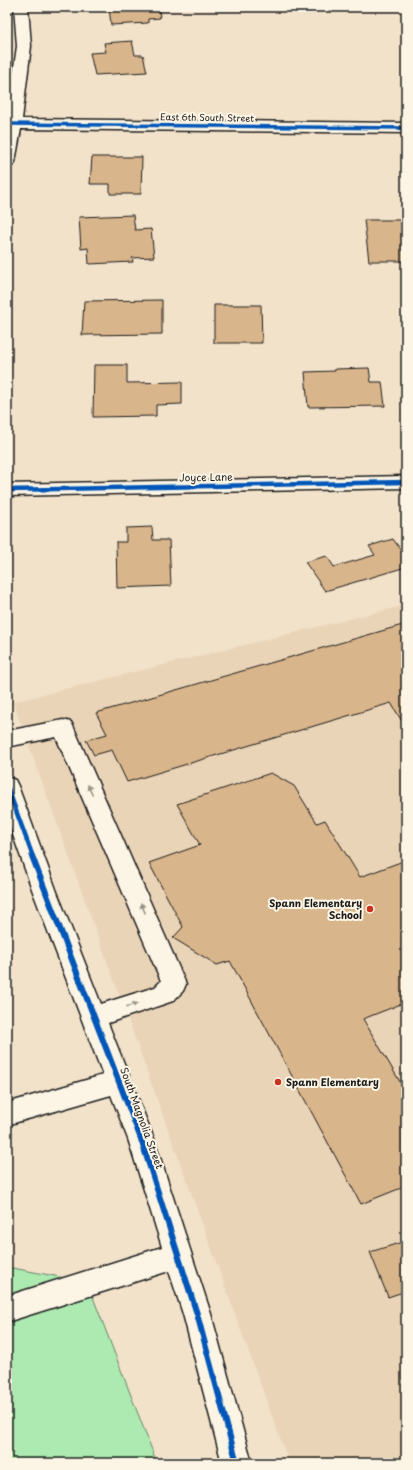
<svg xmlns="http://www.w3.org/2000/svg" width="413" height="1470" viewBox="0 0 413 1470" font-family="'Playpen Sans',sans-serif">
  <style>
    .built { fill: #ead4b7 }
    .green { fill: #adeab1; stroke: #648366 }
    .building { fill: #d9b58b; stroke: #1c1c1c }
    .lines { fill: none; stroke-linecap: round; stroke-linejoin: round }
    .minor-casing { stroke: #1c1c1c; stroke-width: 3 }
    .minor { fill: #fcf5e5; fill-rule: evenodd }
    .cycleway-far2-casing { stroke: #fcf5e5; stroke-width: 5.5 }
    .cycleway-far1-casing { stroke: #fcf5e5; stroke-width: 7 }
    .cycleway-casing { stroke: #fcf5e5; stroke-width: 8 }
    .cycleway-far2 { stroke: #0057b8; stroke-width: 3.5 }
    .cycleway-far1 { stroke: #0057b8; stroke-width: 4.5 }
    .cycleway { stroke: #0057b8; stroke-width: 6 }
    .oneway { fill: #97938b }
    .poi-dot { fill: #c8321e; stroke: #fcf5e5; stroke-width: 1.5 }
    .labels { text-anchor: middle; stroke-width: 4; stroke-linejoin: round; paint-order: stroke }
    .far-street-label { font-size: 9px; fill: #1c1c1c; stroke: #fcf5e5 }
    .street-label { font-size: 10px; fill: #1c1c1c; stroke: #fcf5e5 }
    .poi-label { font-size: 10px; font-weight: bold; fill: #1c1c1c; stroke: #fcf5e5; text-anchor: end }
  </style>
  <rect width="100%" height="100%" fill="#f2e2ca"/>
  <filter id="ink" filterUnits="userSpaceOnUse"><feTurbulence type="fractalNoise" baseFrequency=".025" numOctaves="2"/><feDisplacementMap in="SourceGraphic" scale="8" xChannelSelector="R" yChannelSelector="G"/><feConvolveMatrix kernelMatrix="1 2 1 2 8 2 1 2 1" color-interpolation-filters="sRGB"/></filter>
  <g filter="url(#ink)">
    <path class="built" d="M406 605V1463H289L13 702Z"/>
    <path class="green" d="M7 1267 87 1282 157 1463H7Z"/>
    <g class="building">
      <path d="M109 7 159 8 160 18 148 19V23L111 25Z"/>
      <path d="M132 41 135 55H143L147 72 95 75 90 53 106 52 104 43Z"/>
      <path d="M92 157H142L141 194H110V184H90Z"/>
      <path d="M133 215 135 230 151 229 154 257 132 258 133 262 89 264 88 248 81 249 79 217Z"/>
      <path d="M364 220H406V261H369Z"/>
      <path d="M162 300V334L82 335 84 301Z"/>
      <path d="M214 305H261L262 343H214Z"/>
      <path d="M94 365H127V383L182 382V404L156 405V416L93 417Z"/>
      <path d="M369 368 371 382H382L385 406 308 407 305 372 335 371V369Z"/>
      <path d="M152 527 153 540H169L171 586 117 588 116 542H126V528Z"/>
      <path d="M393 539 406 557V567L325 591 305 562 327 556 334 567 375 555 369 546Z"/>
      <path d="M406 624V728L391 703 127 782 112 750 94 755 86 740 107 734 96 713Z"/>
      <path d="M271 773 294 786 317 823 325 820 360 877 406 860V1002L363 1019 406 1092V1186L361 1204 230 961 217 965 173 938 183 927 149 863 200 845 177 804Z"/>
      <path d="M406 1241V1291L388 1297 370 1252Z"/>
    </g>
    <g class="lines">
      <defs>
        <g id="minor">
          <path d="M14 7H28L31 46 22 119 406 123V133L21 129 15 162 13 165 7 167V117L17 46Z"/>
          <path d="M406 476V488L7 496V484Z"/>
          <path d="M63 720 71 722 74 728 186 984 183 991 173 1001 108 1023 154 1139 211 1314 252 1463H222L183 1314 169 1271 7 1322V1296L162 1247 128 1139 111 1095 7 1125V1103L103 1075 33 892 7 818V777L15 780 18 786 57 892 101 1004 155 987 161 981 56 737 7 747V731Z"/>
        </g>
      </defs>
      <use href="#minor" class="minor-casing"/>
      <use href="#minor" class="minor"/>
      <defs>
        <path id="cycleway-far2" d="M7 124 406 128"/>
        <g id="cycleway-far1">
          <path d="M7 490 406 482"/>
          <path d="M7 786 33 857"/>
        </g>
        <path id="cycleway" d="M32 856 141 1139 197 1314 237 1463"/>
      </defs>
      <use href="#cycleway-far2" class="cycleway-far2-casing"/>
      <use href="#cycleway-far1" class="cycleway-far1-casing"/>
      <use href="#cycleway" class="cycleway-casing"/>
      <use href="#cycleway-far2" class="cycleway-far2"/>
      <use href="#cycleway-far1" class="cycleway-far1"/>
      <use href="#cycleway" class="cycleway"/>
    </g>
    <defs><path id="oneway-solid" d="M-6-.8H1V-3.2L6.5 0L1 3.2V.8H-6Z"/></defs>
    <g class="oneway">
      <use href="#oneway-solid" transform="translate(90 790) rotate(-114)"/>
      <use href="#oneway-solid" transform="translate(143 908) rotate(-114)"/>
      <use href="#oneway-solid" transform="translate(132 1005) rotate(-18)"/>
    </g>
  </g>
  <g class="poi-dot">
    <circle cx="370" cy="909" r="4"/>
    <circle cx="278" cy="1082" r="4"/>
  </g>
  <g class="labels">
    <g class="far-street-label">
      <text transform="translate(207 118) rotate(1)" y="3">East 6th South Street</text>
    </g>
    <g class="street-label">
      <text transform="translate(206 477) rotate(-1)" y="4">Joyce Lane</text>
      <text transform="translate(142 1118) rotate(70)" y="4">South Magnolia Street</text>
    </g>
    <g class="poi-label">
      <text x="362" y="907">Spann Elementary<tspan x="362" dy="12">School</tspan></text>
      <text x="286" y="1086" text-anchor="start">Spann Elementary</text>
    </g>
  </g>
  <rect width="413" height="1470" fill="none" stroke="#fcf5e5" stroke-width="24"/>
  <rect x="12" y="12" width="389" height="1446" fill="none" stroke="#1c1c1c" stroke-width="1.5" filter="url(#ink)"/>
</svg>
